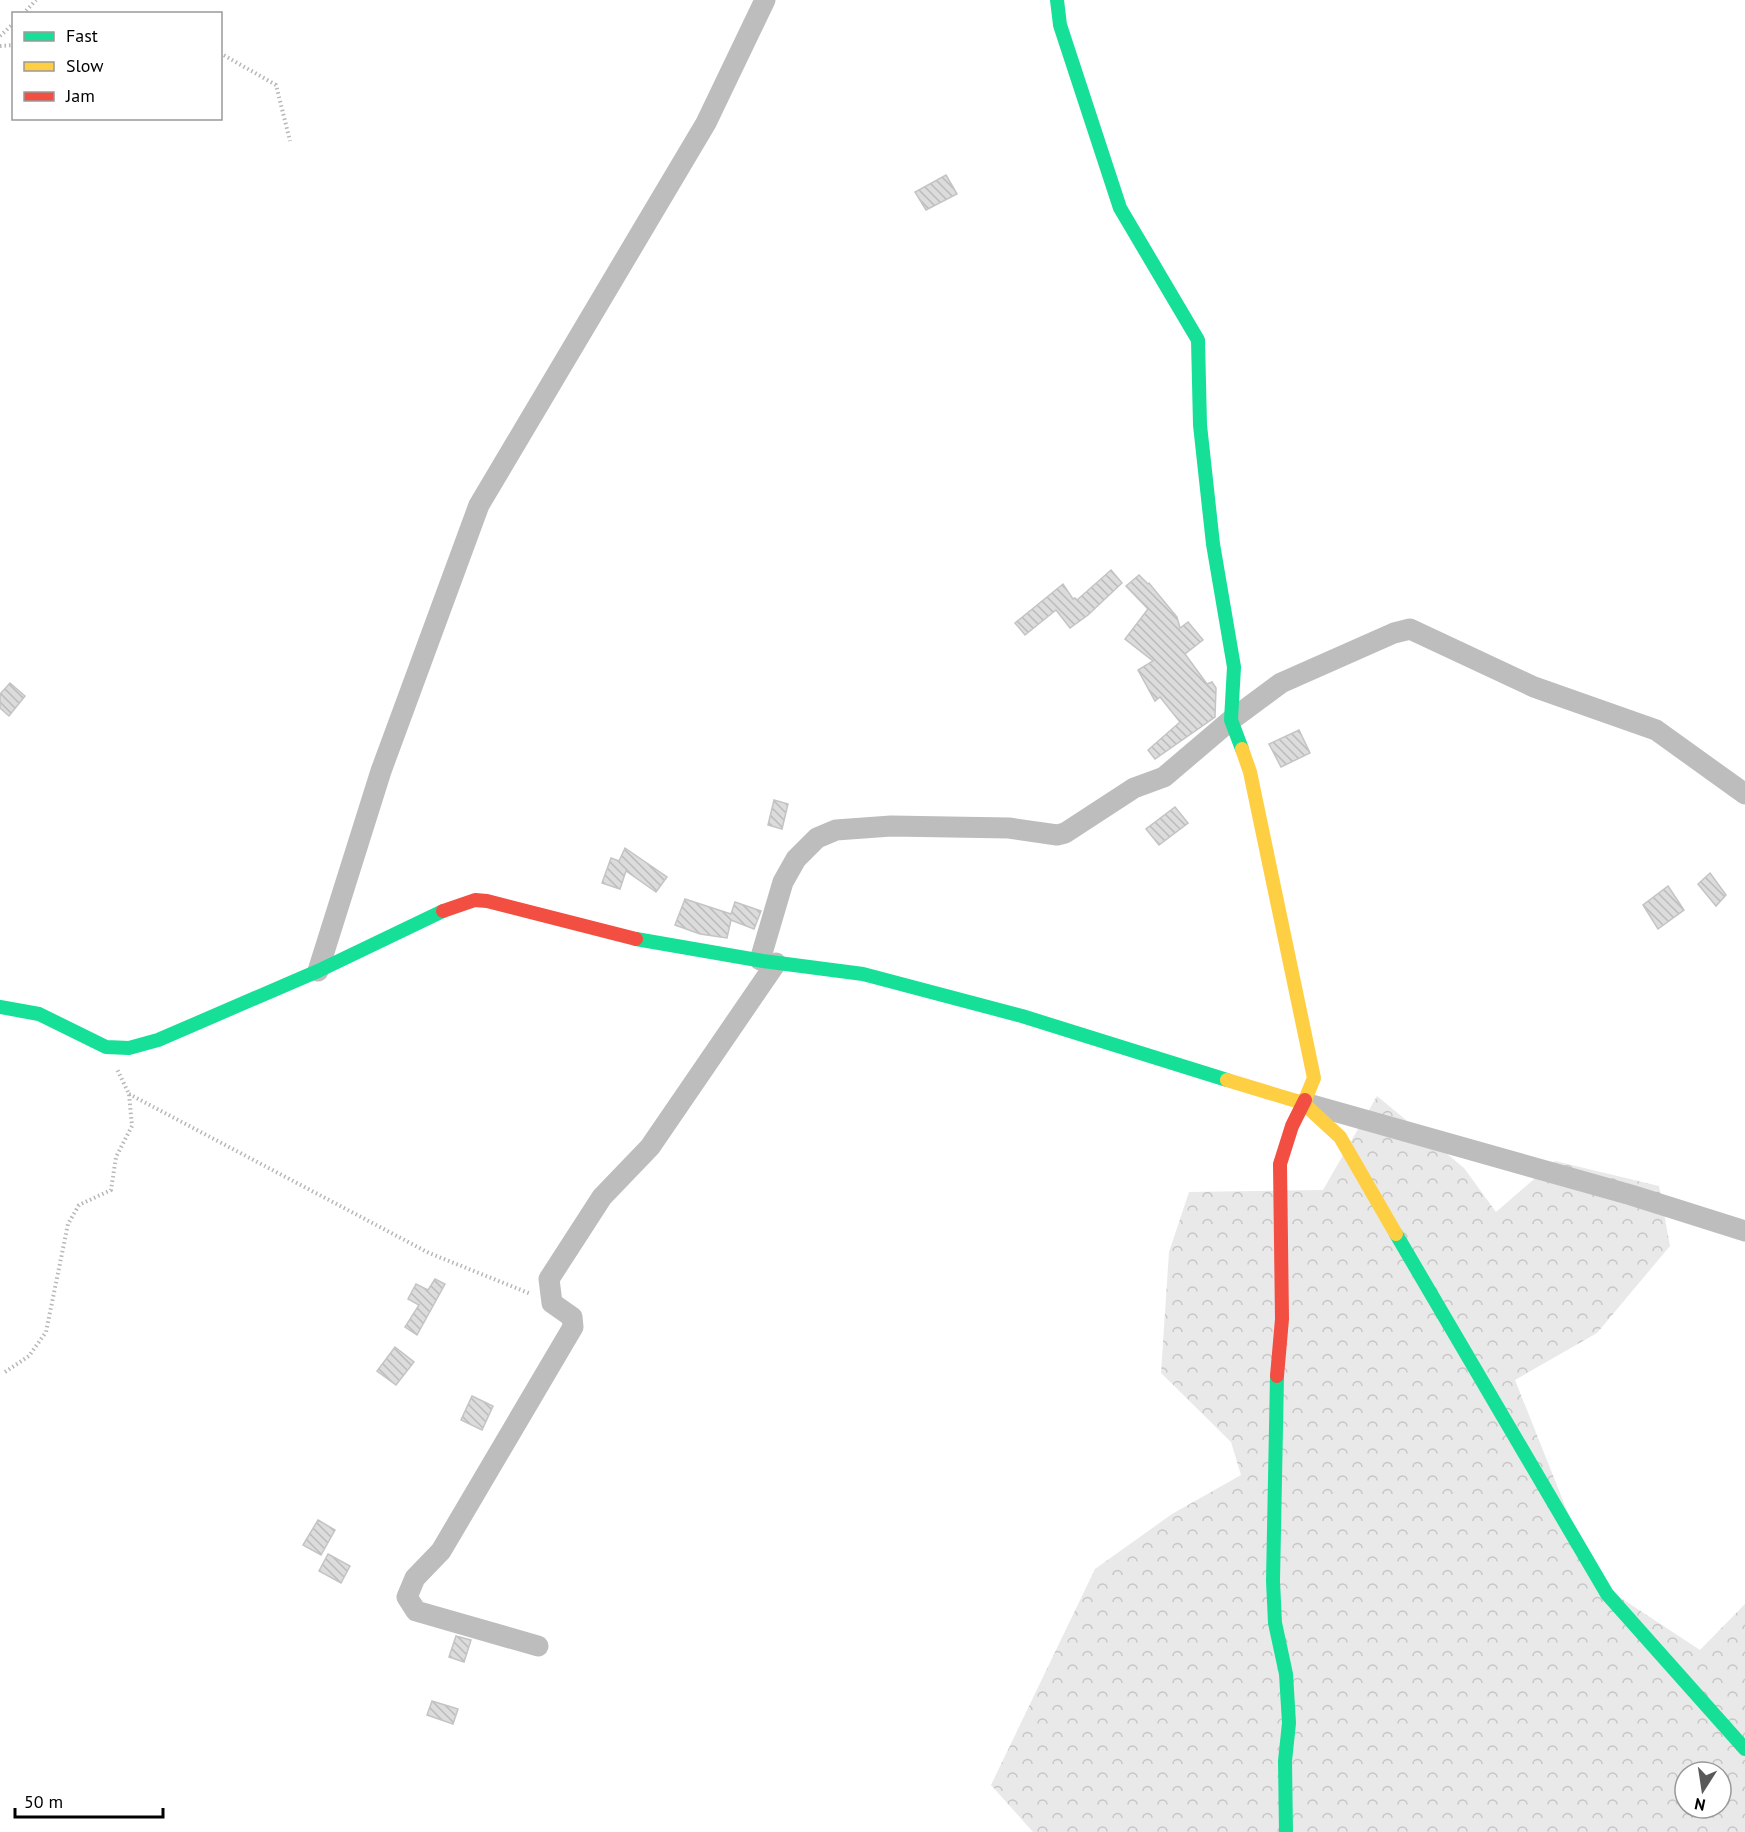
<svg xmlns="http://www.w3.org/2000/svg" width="1745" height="1832" viewBox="0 0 1745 1832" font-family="'PT Sans',sans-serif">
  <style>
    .forest { fill: url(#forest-crowns); fill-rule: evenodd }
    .building { fill: url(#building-back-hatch); stroke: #c4c4c4; stroke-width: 1.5 }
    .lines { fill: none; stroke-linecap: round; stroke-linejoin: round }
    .path { stroke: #b8b8b8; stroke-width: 4; stroke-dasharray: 1.5 3; stroke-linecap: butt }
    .street { stroke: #bdbdbd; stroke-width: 21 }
    .fast { stroke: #16e098; stroke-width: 14 }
    .slow { stroke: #ffcf43; stroke-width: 14 }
    .jam { stroke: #f24e42; stroke-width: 14 }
  </style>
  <defs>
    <pattern id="forest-crowns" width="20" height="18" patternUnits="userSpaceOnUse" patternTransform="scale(1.5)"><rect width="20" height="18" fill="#e9e9e9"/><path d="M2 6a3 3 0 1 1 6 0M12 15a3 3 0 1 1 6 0" fill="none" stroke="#c6c6c6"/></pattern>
    <pattern id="building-back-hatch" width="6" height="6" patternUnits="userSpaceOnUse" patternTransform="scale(1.5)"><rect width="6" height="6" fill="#dcdcdc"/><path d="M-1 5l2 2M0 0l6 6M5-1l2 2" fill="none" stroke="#bbb"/></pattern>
  </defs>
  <rect width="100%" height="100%" fill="#fff"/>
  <path class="forest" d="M1377 1096 1464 1168 1496 1212 1555 1161 1659 1186 1670 1246 1597 1333 1515 1380 1595 1581 1700 1650 1745 1604V1832H1033L991 1785 1095 1569 1172 1514 1241 1475 1231 1442 1161 1373 1169 1252 1189 1192 1323 1190ZM1685 1772H1721V1808H1685Z"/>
  <g class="building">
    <path d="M946 175 957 194 926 210 915 192Z"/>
    <path d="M1111 570 1122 583 1088 615 1070 628 1056 610 1025 635 1015 623 1063 584 1073 599 1075 598 1077 600Z"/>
    <path d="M1139 575 1148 584 1149 583 1177 617 1180 628 1188 622 1203 640 1185 654 1207 684 1212 682 1216 688 1215 717 1155 759 1148 750 1180 722 1160 697 1155 701 1138 670 1153 661 1125 639 1148 609 1126 586Z"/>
    <path d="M10 683 25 696 9 716 0 708V694Z"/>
    <path d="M1299 730 1310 753 1281 767 1269 744Z"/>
    <path d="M774 800 788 804 782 829 768 825Z"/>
    <path d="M1175 807 1188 823 1159 845 1146 829Z"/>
    <path d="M625 848 667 877 656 892 626 871 620 889 602 883 611 858 619 861Z"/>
    <path d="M1710 873 1726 895 1716 906 1698 884Z"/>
    <path d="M1668 886 1684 910 1658 929 1643 905Z"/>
    <path d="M685 899 731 914 735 902 761 911 754 929 731 920 727 938 700 934 675 925Z"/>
    <path d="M435 1279 445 1284 417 1335 405 1327 419 1305 408 1299 416 1284 428 1290Z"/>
    <path d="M395 1347 414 1362 396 1385 377 1371Z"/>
    <path d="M472 1396 493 1406 482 1430 461 1420Z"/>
    <path d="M318 1520 335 1530 321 1555 303 1545Z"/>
    <path d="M328 1554 350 1566 341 1583 319 1571Z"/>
    <path d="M456 1636 471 1640 464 1662 449 1657Z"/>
    <path d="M432 1701 458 1709 453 1724 427 1715Z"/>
  </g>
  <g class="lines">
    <g class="path">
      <path d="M23 14 36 0"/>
      <path d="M0 36 14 23"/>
      <path d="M0 46 14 45"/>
      <path d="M220 53 276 85 290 141"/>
      <path d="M129 1094 429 1253 531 1294"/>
      <path d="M5 1372 29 1356 46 1332 68 1224 79 1205 111 1190 116 1157 132 1126 129 1094 117 1069"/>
    </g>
    <g class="street">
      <path d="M760 960 783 882 796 859 817 838 836 830 891 826 1009 828 1057 835 1065 833 1134 788 1164 777 1231 720 1281 683 1394 633 1410 629 1534 687 1656 730 1745 794"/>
      <path d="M318 971 381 771 479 505 706 123 765 0"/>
      <path d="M1305 1103 1631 1195 1745 1231"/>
      <path d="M538 1646 416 1611 407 1597 415 1578 441 1551 573 1327 572 1317 552 1303 549 1279 602 1197 650 1147 776 963"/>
    </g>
    <g class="fast">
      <path d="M1057 0 1060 25 1120 208 1198 340 1200 425 1213 544 1234 667 1231 720 1242 749"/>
      <path d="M636 939 763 961 863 974 1022 1016 1227 1080"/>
      <path d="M0 1007 39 1014 106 1047 129 1048 158 1040 318 971 443 911"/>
      <path d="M1396 1234 1607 1594 1745 1749"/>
      <path d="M1277 1376 1273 1581 1275 1623 1286 1674 1289 1723 1285 1761 1286 1832"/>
    </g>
    <g class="slow">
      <path d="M1242 749 1250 772 1314 1078 1305 1100"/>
      <path d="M1227 1080 1303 1103 1340 1137 1396 1234"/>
    </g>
    <g class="jam">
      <path d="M443 911 475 900 487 901 636 939"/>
      <path d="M1277 1376 1282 1319 1280 1164 1292 1126 1305 1100"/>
    </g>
  </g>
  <rect x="12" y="12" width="210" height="108" fill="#ffffff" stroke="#999999" stroke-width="1.5"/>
  <rect x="24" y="32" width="30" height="9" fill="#16e098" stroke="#999999" stroke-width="1.5"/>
  <text x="66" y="42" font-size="18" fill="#000000">Fast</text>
  <rect x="24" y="62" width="30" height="9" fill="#ffcf43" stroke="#999999" stroke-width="1.5"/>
  <text x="66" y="72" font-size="18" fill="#000000">Slow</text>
  <rect x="24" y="92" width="30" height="9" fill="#f24e42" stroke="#999999" stroke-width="1.5"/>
  <text x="66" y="102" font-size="18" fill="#000000">Jam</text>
  <g transform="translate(1703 1790) rotate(192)"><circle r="28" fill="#ffffff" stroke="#999999" stroke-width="1.5"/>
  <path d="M0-4.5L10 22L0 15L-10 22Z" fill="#595959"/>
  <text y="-9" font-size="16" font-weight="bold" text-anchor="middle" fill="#000000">N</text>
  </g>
  <path d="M15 1808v9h148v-9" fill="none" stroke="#000000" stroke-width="3"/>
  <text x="24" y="1808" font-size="18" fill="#000000" stroke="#ffffff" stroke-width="4.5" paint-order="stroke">50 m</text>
</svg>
